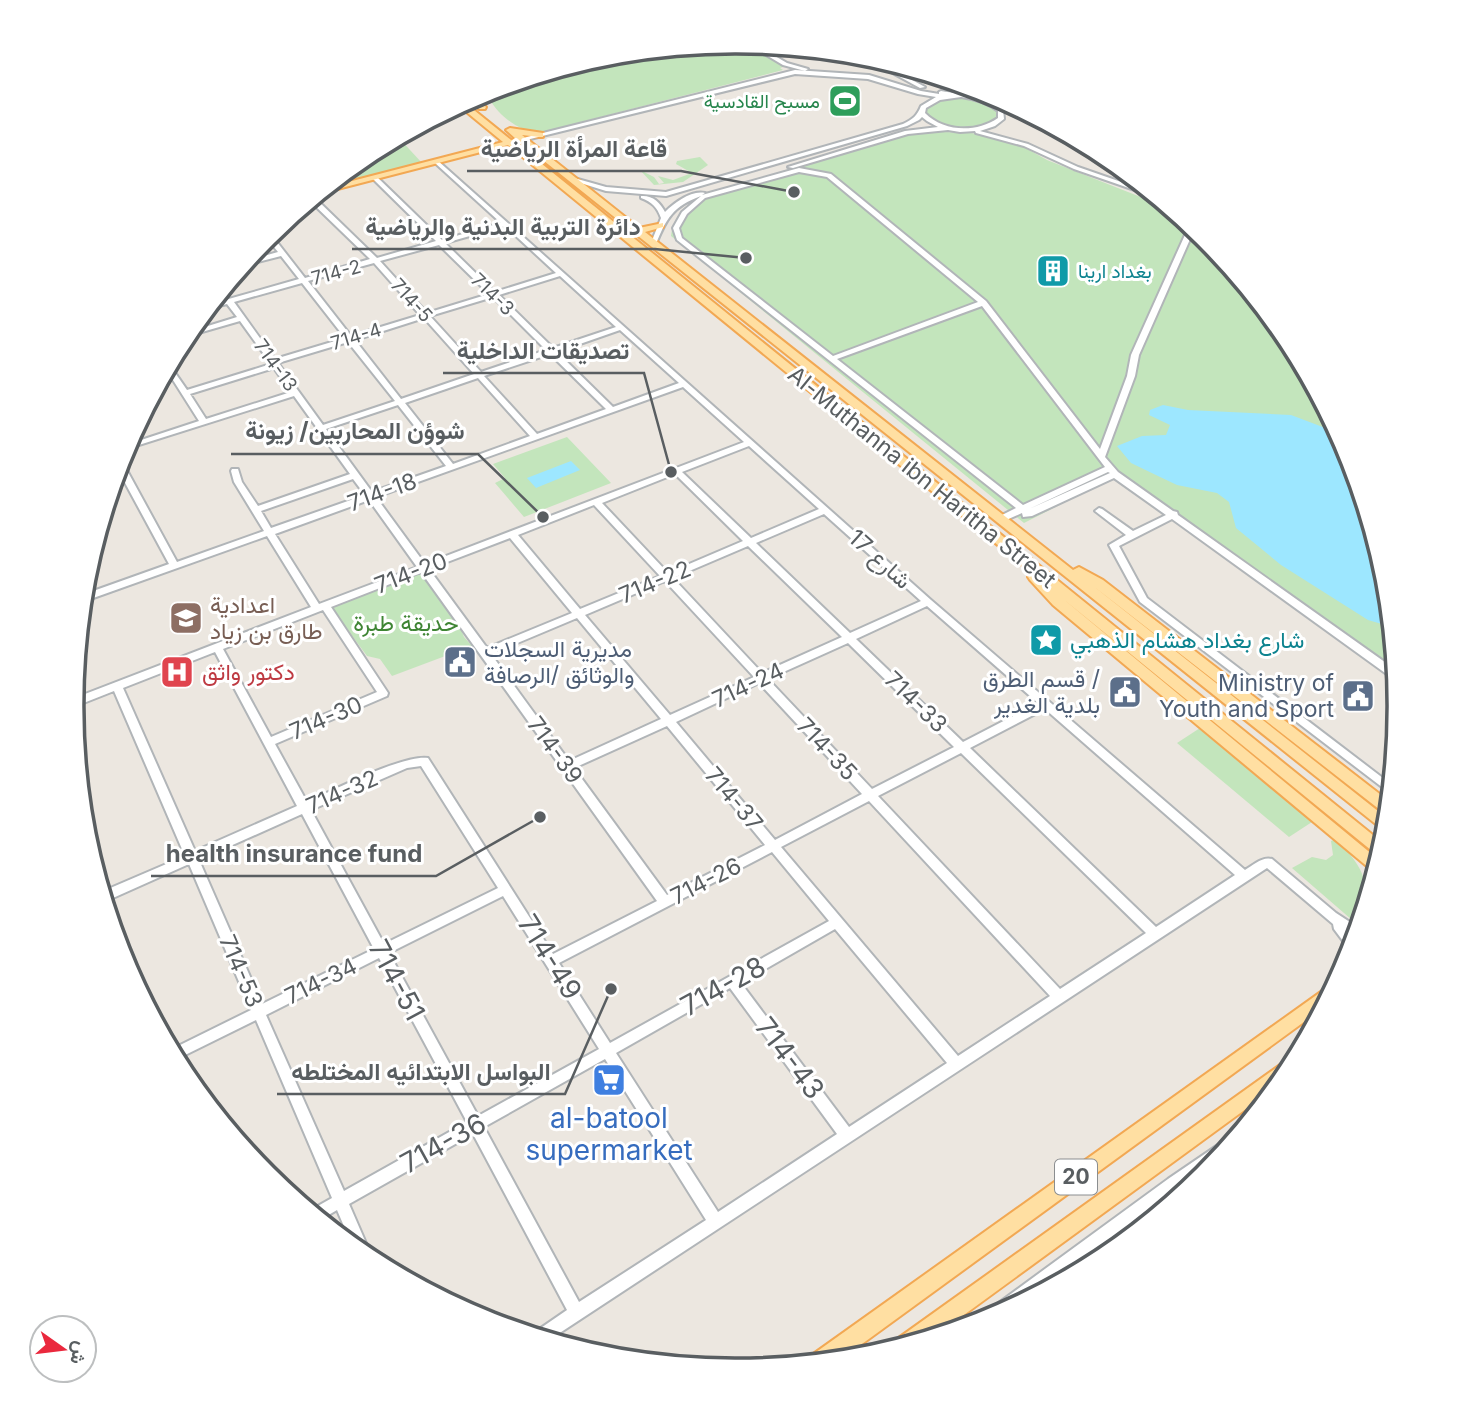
<svg xmlns="http://www.w3.org/2000/svg" width="1471" height="1412" viewBox="0 0 1471 1412" font-family="Inter,Vazirmatn,sans-serif">
  <style>
    .green { fill: #c3e5bc }
    .water { fill: #9de7ff }
    .lines { fill: none; stroke-linecap: round; stroke-linejoin: round }
    .minor-casing { stroke: #b1b5b8; stroke-width: 4 }
    .major-casing { stroke: #f2a853; stroke-width: 4 }
    .minor { fill: #fff; fill-rule: evenodd }
    .major { fill: #ffdfa2; fill-rule: evenodd }
    .labels { text-anchor: middle; stroke-width: 6; stroke-linejoin: round; paint-order: stroke }
    .far-leisure-label { font-size: 19px; fill: #27864d; stroke: #fff; text-anchor: end }
    .far-culture-label { font-size: 19px; fill: #0d838f; stroke: #fff; text-anchor: start }
    .far-street-label { font-size: 19px; fill: #595e61; stroke: #fff }
    .shield { fill: #fff; stroke: #8b8e90; stroke-width: 2 }
    .shield-label { font-size: 21px; font-weight: bold; fill: #595e61 }
    .street-label { font-size: 23px; fill: #595e61; stroke: #fff }
    .education-label { font-size: 23px; fill: #785e54; stroke: #fff; text-anchor: start }
    .park-label { font-size: 23px; fill: #3f8534; stroke: #fff }
    .culture-label { font-size: 23px; fill: #0d838f; stroke: #fff; text-anchor: start }
    .service-label { font-size: 23px; fill: #4e5e75; stroke: #fff; text-anchor: end }
    .health-label { font-size: 23px; fill: #be3a42; stroke: #fff; text-anchor: start }
    .near-street-label { font-size: 28px; fill: #595e61; stroke: #fff }
    .near-shop-label { font-size: 28px; fill: #366cbe; stroke: #fff }
    .rim { fill: none; stroke: #595e61; stroke-width: 3.5 }
    .leader { fill: none; stroke: #595e61; stroke-width: 2.5 }
    .callout-dot { fill: #595e61; stroke: #fff; stroke-width: 2.5 }
    .callout-label { font-size: 24px; text-anchor: middle; font-weight: bold; fill: #595e61; stroke: #fff; stroke-width: 6; stroke-linejoin: round; paint-order: stroke }
  </style>
  <rect width="100%" height="100%" fill="#ece7e0"/>
  <g class="green">
    <path d="M734 42 745 43 786 66 780 68 783 70 542 132C522 134 500 117 490 100L499 98 489 90 606 55Z"/>
    <path d="M959 98 986 103 997 111V117C981 135 944 129 927 115V106L939 100Z"/>
    <path d="M916 131 971 133 995 137 1022 146 1047 160 1171 209 1205 237 1288 337 1349 452 1387 577 1397 677 1113 478 1024 523 671 236C674 214 687 203 706 194Z"/>
    <path d="M398 137 422 163 326 188 367 154Z"/>
    <path d="M700 157 708 165 683 182 654 185 640 170 654 177 659 184 664 183 658 176 673 180 692 173 676 164 677 161Z"/>
    <path d="M567 437 611 483 524 517 495 483 505 478 493 464Z"/>
    <path d="M417 573 423 574 457 619 464 637 472 646 392 676 380 659 367 656 333 610 334 606Z"/>
    <path d="M1200 728 1312 822 1289 837 1177 743Z"/>
    <path d="M1336 839C1366 870 1372 884 1359 926L1292 868 1312 857 1326 860 1333 855 1331 841Z"/>
  </g>
  <g class="water">
    <path d="M1163 405 1188 410 1291 415 1328 429 1336 428C1366 485 1386 564 1392 627L1368 620 1281 565 1236 528 1229 502 1217 493 1177 485 1158 476 1131 463 1117 446 1142 436 1166 435 1170 425 1149 415 1150 410Z"/>
    <path d="M571 461 580 470 536 488 527 478Z"/>
  </g>
  <g class="lines">
    <defs>
      <g id="minor">
        <path d="M746 43 754 44 787 63 808 69 805 71 783 65Z"/>
        <path d="M858 54 868 56 925 87 920 88Z"/>
        <path d="M795 70 869 75 921 91 939 94V92L941 91C963 95 985 95 1003 109L1004 119 995 126 980 131 1028 144 1078 167 1150 192 1156 196H1152L1074 169 1024 146 976 133 975 131 960 132 948 130 908 134 793 168 788 167 905 131 938 127 927 121 922 117 919 120 907 126 666 196 606 191 571 180 574 178 606 187 666 192 903 124C913 119 917 116 921 106L936 97 918 94 868 79 795 74 522 141 519 139ZM961 97C975 99 987 102 998 111V118C976 133 944 132 925 113L926 108 940 100Z"/>
        <path d="M437 160 931 600 1245 870C1253 865 1263 856 1272 859L1336 913 1359 928 1356 938 1354 937 1352 950 1349 949 1334 929 1333 924 1267 868 549 1340 533 1335 535 1332 567 1310 473 1134 349 1204 372 1257 371 1260 353 1247 337 1210 320 1220 309 1211 332 1198 256 1020 175 1060 170 1050 251 1010 189 864 104 902 101 892 185 856 114 691 76 706H72V699L311 607 267 536 82 602V595L169 564 117 468 119 461 123 463 177 562 264 531 234 482 231 471 232 469H238L242 482 258 506 350 474 294 396 123 450 126 445 199 421 166 369 169 364 187 390 271 364 240 321 195 334 188 332 191 328 195 330 237 317 227 304 207 309 211 304 299 279 281 256 242 266 246 261 278 252 266 237 270 233 305 278 370 259 310 201 314 197 377 258 436 241 373 179V177H377L442 240 501 223 435 163V161ZM505 226 556 273 495 292 445 243ZM439 245 489 294 427 313 380 261ZM374 263 420 315 351 336 308 281ZM560 276 616 327 553 348 499 295ZM302 283 345 338 275 359 234 302ZM493 297 546 350 481 372 430 316ZM424 318 474 374 401 399 355 340ZM620 330 679 383 613 407 557 352ZM348 342 395 401 323 425 278 363ZM550 354 606 409 537 434 484 376ZM274 368 291 392 206 419 190 394ZM478 378 530 436 453 464 405 403ZM683 387 744 442 425 564 376 497ZM398 405 446 466 372 492 326 429ZM749 446 819 509 751 538 682 472ZM675 474 743 541 668 573 602 503ZM353 479 365 495 271 528 261 511ZM369 500 417 567 319 604 275 534ZM594 505 660 576 580 609 518 535ZM824 514 921 601 850 633 756 543ZM510 538 572 613 487 648 429 569ZM748 546 842 637 762 673 673 578ZM421 572 657 901 553 954 428 758C404 754 332 791 307 802L275 744 387 696 388 693 331 607ZM665 581 754 677 670 715 585 615ZM927 606 1038 703 963 742 856 639ZM323 610 377 692 271 737 223 649ZM577 618 661 719 569 761 491 654ZM848 643 954 747 872 789 768 679ZM215 652 297 806 195 851 123 688ZM759 683 862 794 775 840 676 722ZM1045 709 1235 875 1156 927 970 748ZM667 726 765 845 667 895 574 768ZM961 753 1146 933 1060 989 878 796ZM421 766 498 888 384 944 311 810 407 768ZM869 801 1050 996 958 1056 781 847ZM302 814 374 949 262 1004 199 860ZM772 852 829 921 610 1043 559 963ZM503 896 599 1049 478 1116 389 953ZM835 929 947 1063 849 1127 741 983ZM379 958 467 1122 344 1191 266 1015ZM730 988 837 1134 718 1212 616 1053ZM605 1059 706 1220 579 1302 484 1127Z"/>
        <path d="M799 168 831 174 986 301 1100 449 1127 376 1131 355 1189 226 1190 224 1195 228 1139 355 1135 376 1105 457 1118 472 1173 511 1177 512 1178 515 1396 670 1397 678H1392L1172 519 1119 546 1147 598 1392 785 1391 794 1140 602 1109 545 1126 535 1095 511 1099 508 1102 509 1133 531 1166 515 1114 478 1032 516 1023 517 1022 513 1004 521H998L996 519 998 517 1016 508 677 240 673 228 682 212 701 196C673 206 666 219 656 244L651 243 661 218C657 207 652 202 641 198V196C652 195 660 202 665 212 675 202 692 190 705 193L702 195ZM799 172 827 177 978 302 833 356 682 238 679 228 687 214 705 198ZM982 306 1105 467 1023 505 837 359ZM1108 472 1110 473 1029 509Z"/>
        <path d="M1234 1134 1238 1136 1215 1163 1184 1186 1187 1190 1176 1199 1172 1194 1031 1297 989 1320 980 1322 979 1320 982 1315 1168 1179Z"/>
      </g>
      <g id="major">
        <path d="M476 96 486 107 485 109H479L470 99Z"/>
        <path d="M464 102 511 140 516 139 506 130 510 128 543 133V137H540L522 135 639 228 663 223V227L645 232 1073 570 1079 567 1103 580 1390 802 1389 815 1384 813 1092 585 1388 819 1387 833 519 141 516 143 1384 844 1380 857 1377 855 1062 598 1379 860 1375 873 1053 605 1030 580 1028 577 1032 573 508 145 318 194 325 188 503 142 458 105Z"/>
        <path d="M1332 984 1335 986 1323 1008 840 1360 809 1363 812 1355Z"/>
        <path d="M1294 1055 1298 1056 1287 1075 1256 1114 1252 1107 1254 1103 935 1336 898 1347 897 1344 900 1337Z"/>
      </g>
    </defs>
    <use href="#minor" class="minor-casing"/>
    <use href="#major" class="major-casing"/>
    <use href="#minor" class="minor"/>
    <use href="#major" class="major"/>
  </g>
  <defs>
    <symbol id="stadium-square" viewBox="-11 -11 22 22"><rect x="-9" y="-9" width="18" height="18" rx="4" fill="#2e9e5b" stroke="#fff"/><path d="M0-5a6.5 5 0 1 0 0 10a6.5 5 0 1 0 0-10ZM-3.5-1.8h7v3.6h-7Z" fill="#fff"/></symbol>
    <symbol id="building-square" viewBox="-11 -11 22 22"><rect x="-9" y="-9" width="18" height="18" rx="4" fill="#0f9aa8" stroke="#fff"/><path d="M-4-6H4V6H1V3H-1V6H-4ZM-2.5-4.3h1.7v1.8h-1.7ZM.8-4.3h1.7v1.8H.8ZM-2.5-1h1.7V.8h-1.7ZM.8-1h1.7V.8H.8Z" fill="#fff"/></symbol>
    <symbol id="school-square" viewBox="-11 -11 22 22"><rect x="-9" y="-9" width="18" height="18" rx="4" fill="#8d6e63" stroke="#fff"/><path d="M0-5L7-2L0 1L-7-2ZM-4 1L0 2.5L4 1V4Q0 6-4 4Z" fill="#fff"/></symbol>
    <symbol id="sight-square" viewBox="-11 -11 22 22"><rect x="-9" y="-9" width="18" height="18" rx="4" fill="#0f9aa8" stroke="#fff"/><path d="M0-6L1.8-2.2L6-1.7L2.9 1.2L3.7 5.4L0 3.3L-3.7 5.4L-2.9 1.2L-6-1.7L-1.8-2.2Z" fill="#fff"/></symbol>
    <symbol id="civic-square" viewBox="-11 -11 22 22"><rect x="-9" y="-9" width="18" height="18" rx="4" fill="#5c6f8a" stroke="#fff"/><path d="M-.6-6.5H3V-4.5H.6V-3L4-1V1h2V6H-6V1h2V-1L-.6-3ZM-1.2 2.5V6h2.4V2.5Z" fill="#fff"/></symbol>
    <symbol id="hospital-square" viewBox="-11 -11 22 22"><rect x="-9" y="-9" width="18" height="18" rx="4" fill="#e0444e" stroke="#fff"/><path d="M-5-5h3v3.5h4V-5h3V5h-3V1.5h-4V5h-3Z" fill="#fff"/></symbol>
    <symbol id="supermarket-square" viewBox="-11 -11 22 22"><rect x="-9" y="-9" width="18" height="18" rx="4" fill="#3f7fe0" stroke="#fff"/><path d="M-6-5.5h2.5l.6 2H6L4.5 2H-2.5L-4.4-4H-6ZM-1.5 3.2a1.3 1.3 0 1 0 .1 0ZM3 3.2a1.3 1.3 0 1 0 .1 0Z" fill="#fff"/></symbol>
  </defs>
  <g fill-rule="evenodd">
    <use href="#stadium-square" x="826" y="82" width="38" height="38"/>
    <use href="#building-square" x="1034" y="252" width="38" height="38"/>
    <use href="#school-square" x="167" y="599" width="38" height="38"/>
    <use href="#sight-square" x="1027" y="621" width="38" height="38"/>
    <use href="#civic-square" x="441" y="643" width="38" height="38"/>
    <use href="#hospital-square" x="158" y="653" width="38" height="38"/>
    <use href="#civic-square" x="1106" y="673" width="38" height="38"/>
    <use href="#civic-square" x="1339" y="677" width="38" height="38"/>
    <use href="#supermarket-square" x="590" y="1061" width="38" height="38"/>
  </g>
  <g class="labels">
    <g class="far-leisure-label">
      <text x="820" y="108">مسبح القادسية</text>
    </g>
    <g class="far-culture-label">
      <text x="1078" y="278">بغداد ارينا</text>
    </g>
    <g class="far-street-label">
      <text transform="translate(336 272) rotate(-15)" y="7">714-2</text>
      <text transform="translate(493 294) rotate(44)" y="7">714-3</text>
      <text transform="translate(412 300) rotate(48)" y="7">714-5</text>
      <text transform="translate(356 336) rotate(-17)" y="7">714-4</text>
      <text transform="translate(276 365) rotate(54)" y="7">714-13</text>
    </g>
    <rect class="shield" x="1055" y="1159.5" width="42" height="35" rx="5"/>
    <g class="shield-label">
      <text x="1076" y="1184">20</text>
    </g>
    <g class="street-label">
      <text transform="translate(922 477) rotate(39)" y="8">Al-Muthanna ibn Haritha Street</text>
      <text transform="translate(382 492) rotate(-20)" y="8">714-18</text>
      <text transform="translate(880 559) rotate(42)" y="8">شارع 17</text>
      <text transform="translate(411 573) rotate(-21)" y="8">714-20</text>
      <text transform="translate(655 582) rotate(-23)" y="8">714-22</text>
      <text transform="translate(748 685) rotate(-25)" y="8">714-24</text>
      <text transform="translate(916 702) rotate(44)" y="8">714-33</text>
      <text transform="translate(326 718) rotate(-23)" y="8">714-30</text>
      <text transform="translate(827 749) rotate(47)" y="8">714-35</text>
      <text transform="translate(555 750) rotate(54)" y="8">714-39</text>
      <text transform="translate(342 792) rotate(-24)" y="8">714-32</text>
      <text transform="translate(734 799) rotate(50)" y="8">714-37</text>
      <text transform="translate(706 881) rotate(-27)" y="8">714-26</text>
      <text transform="translate(241 971) rotate(67)" y="8">714-53</text>
      <text transform="translate(321 981) rotate(-26)" y="8">714-34</text>
    </g>
    <g class="education-label">
      <text x="210" y="613">اعدادية<tspan x="210" dy="26">طارق بن زياد</tspan></text>
    </g>
    <g class="park-label">
      <text x="406" y="631">حديقة طبرة</text>
    </g>
    <g class="culture-label">
      <text x="1070" y="648">شارع بغداد هشام الذهبي</text>
    </g>
    <g class="service-label">
      <text x="484" y="657" text-anchor="start">مديرية السجلات<tspan x="484" dy="26">والوثائق /الرصافة</tspan></text>
      <text x="1100" y="687">قسم الطرق /<tspan x="1100" dy="26">بلدية الغدير</tspan></text>
      <text x="1334" y="691">Ministry of<tspan x="1334" dy="26">Youth and Sport</tspan></text>
    </g>
    <g class="health-label">
      <text x="202" y="680">دكتور واثق</text>
    </g>
    <g class="near-street-label">
      <text transform="translate(550 957) rotate(58)" y="10">714-49</text>
      <text transform="translate(397 980) rotate(62)" y="10">714-51</text>
      <text transform="translate(723 986) rotate(-29)" y="10">714-28</text>
      <text transform="translate(790 1058) rotate(53)" y="10">714-43</text>
      <text transform="translate(443 1143) rotate(-29)" y="10">714-36</text>
    </g>
    <g class="near-shop-label">
      <text x="609" y="1128">al-batool<tspan x="609" dy="32">supermarket</tspan></text>
    </g>
  </g>
  <path d="M0 0H1471V1412H0ZM735 54H736A651 651 0 0 1 1387 705V707A651 651 0 0 1 736 1358H735A651 651 0 0 1 84 707V705A651 651 0 0 1 735 54Z" fill="#fff" fill-rule="evenodd"/>
  <path class="rim" d="M735 54H736A651 651 0 0 1 1387 705V707A651 651 0 0 1 736 1358H735A651 651 0 0 1 84 707V705A651 651 0 0 1 735 54Z"/>
  <path class="leader" d="M794 192L681 171H467M746 258L655 249H352M671 472L644 373H443M543 517L478 454H231M540 817L436 876H151M611 989L565 1094H277"/>
  <g class="callout-dot">
    <circle cx="794" cy="192" r="7"/>
    <circle cx="746" cy="258" r="7"/>
    <circle cx="671" cy="472" r="7"/>
    <circle cx="543" cy="517" r="7"/>
    <circle cx="540" cy="817" r="7"/>
    <circle cx="611" cy="989" r="7"/>
  </g>
  <g class="callout-label">
    <text x="574" y="157">قاعة المرأة الرياضية</text>
    <text x="503" y="235">دائرة التربية البدنية والرياضية</text>
    <text x="543" y="359">تصديقات الداخلية</text>
    <text x="355" y="439">شوؤن المحاربين/ زيونة</text>
    <text x="294" y="862">health insurance fund</text>
    <text x="421" y="1080">البواسل الابتدائيه المختلطه</text>
  </g>
  <g transform="translate(63 1349) rotate(104)"><circle r="33" fill="#ffffff" stroke="#bdbfc0" stroke-width="2"/>
  <path d="M0-5L12 26L0 18L-12 26Z" fill="#ea283d"/>
  <text y="-10" font-size="19" font-weight="bold" text-anchor="middle" fill="#595e61">ش</text>
  </g>
</svg>
